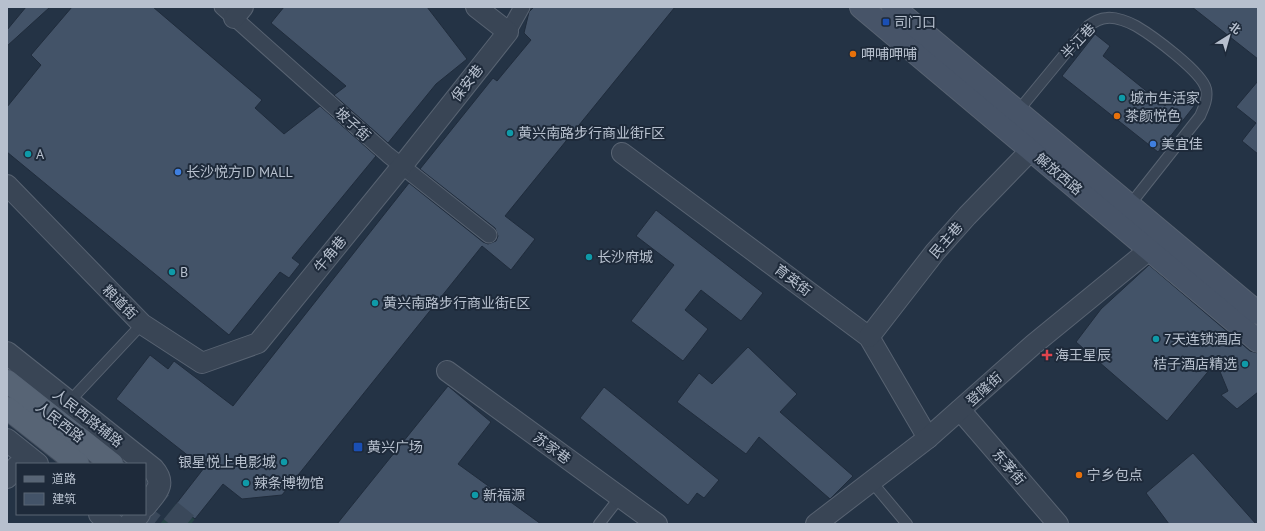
<svg xmlns="http://www.w3.org/2000/svg" width="1265" height="531" viewBox="0 0 1265 531" font-family="'PT Sans','Noto Sans SC',sans-serif">
  <style>
    .green { fill: #264346 }
    .building { fill: #435368; stroke: #202c3c }
    .lines { fill: none; stroke-linecap: round; stroke-linejoin: round }
    .primary-tunnel { stroke: #3a485a; stroke-width: 22; stroke-dasharray: 22 11; stroke-linecap: butt }
    .service-casing { stroke: #586372; stroke-width: 12 }
    .pedestrian-casing { stroke: #586372; stroke-width: 17 }
    .minor-casing { stroke: #586372; stroke-width: 22 }
    .tertiary-casing { stroke: #586372; stroke-width: 24 }
    .secondary-casing { stroke: #586372; stroke-width: 24 }
    .primary-casing { stroke: #434e5e; stroke-width: 24 }
    .service { stroke: #394555; stroke-width: 10 }
    .pedestrian { stroke: #394555; stroke-width: 15 }
    .minor { stroke: #394555; stroke-width: 20 }
    .tertiary { stroke: #394555; stroke-width: 22 }
    .secondary { stroke: #475468; stroke-width: 22 }
    .primary { stroke: #576475; stroke-width: 22 }
    .transit-dot { fill: #1a4fb4; stroke: #1e2a3a; stroke-width: 1.5 }
    .food-dot { fill: #e8710a; stroke: #1e2a3a; stroke-width: 1.5 }
    .culture-dot { fill: #0f9aa8; stroke: #1e2a3a; stroke-width: 1.5 }
    .shop-dot { fill: #3f7fe0; stroke: #1e2a3a; stroke-width: 1.5 }
    .health-dot { fill: #e0444e; stroke: #1e2a3a; stroke-width: 1.5 }
    .labels { text-anchor: middle; stroke-width: 4; stroke-linejoin: round; paint-order: stroke }
    .poi-label { font-size: 14px; fill: #b7c0ce; stroke: #1e2a3a; text-anchor: start }
    .street-label { font-size: 14px; fill: #b7c0ce; stroke: #1e2a3a }
  </style>
  <rect width="100%" height="100%" fill="#243345"/>
  <path class="green" d="M176 504 195 519 191 524H160Z"/>
  <g class="building">
    <path d="M26 7H50L7 46V30Z"/>
    <path d="M72 7H153L262 100 255 108 284 134 320 106 376 156 292 258 300 264 289 278 280 272 229 335 7 152V107L41 65 31 55Z"/>
    <path d="M284 7H427L467 59 436 84 388 143 334 95 346 86 271 23Z"/>
    <path d="M534 7H675L505 216 535 239 511 270 482 246 282 495 242 499 223 484 195 519 176 504 204 468 116 399 150 355 168 369 174 361 233 406 409 183 483 242 488 244 496 241 498 236 495 228 420 169 493 78 497 81 531 40 524 33 529 12Z"/>
    <path d="M1192 7H1258V59Z"/>
    <path d="M1095 34 1110 46 1103 56 1165 106 1177 91 1195 105 1158 152 1062 76Z"/>
    <path d="M1258 81V154L1242 141 1256 123 1236 107Z"/>
    <path d="M656 210 763 293 741 321 701 290 685 310 708 329 683 361 631 321 674 265 636 236Z"/>
    <path d="M1149 265 1250 351 1258 353V392L1237 409 1221 395 1228 391 1216 362 1167 421 1076 342 1101 309Z"/>
    <path d="M748 347 797 394 780 412 853 476 830 499 759 437 746 454 677 402 699 373 712 384Z"/>
    <path d="M448 386 491 422 458 464 541 524H337Z"/>
    <path d="M604 387 719 480 704 498 697 493 688 505 580 418Z"/>
    <path d="M1193 453 1256 524H1169L1146 493Z"/>
  </g>
  <g class="lines">
    <g class="primary-tunnel">
      <path d="M145 490 187 524"/>
      <path d="M141 514 154 524"/>
    </g>
    <defs>
      <g id="service">
        <path d="M1018 111 1088 26C1094 22 1100 18 1107 18 1116 17 1129 22 1136 26 1153 36 1202 72 1206 89 1208 99 1204 107 1200 116L1129 206"/>
        <path d="M69 402 142 324"/>
        <path d="M871 481 907 524"/>
        <path d="M599 524 620 497"/>
      </g>
      <g id="pedestrian">
        <path d="M222 7 388 155 489 235"/>
        <path d="M508 32 522 7"/>
      </g>
      <g id="minor">
        <path d="M234 18 243 7"/>
        <path d="M622 153 869 337 928 438"/>
        <path d="M7 185 142 324 202 363 258 343 402 166 508 32 476 7"/>
        <path d="M869 337 935 252 967 216 1031 150"/>
        <path d="M447 371 657 524"/>
        <path d="M960 410 1058 524"/>
        <path d="M7 478 17 466"/>
        <path d="M816 524 928 438 1034 344 1149 250"/>
      </g>
      <g id="tertiary">
        <path d="M7 353 153 469C167 485 155 493 145 506"/>
        <path d="M7 440 37 464"/>
        <path d="M100 514 113 524"/>
        <path d="M130 524 139 514"/>
      </g>
      <g id="secondary">
        <path d="M861 7 1258 341"/>
        <path d="M893 7 1258 313"/>
      </g>
      <g id="primary">
        <path d="M7 381 112 464"/>
        <path d="M7 408 78 464"/>
      </g>
    </defs>
    <use href="#service" class="service-casing"/>
    <use href="#pedestrian" class="pedestrian-casing"/>
    <use href="#minor" class="minor-casing"/>
    <use href="#tertiary" class="tertiary-casing"/>
    <use href="#secondary" class="secondary-casing"/>
    <use href="#primary" class="primary-casing"/>
    <use href="#service" class="service"/>
    <use href="#pedestrian" class="pedestrian"/>
    <use href="#minor" class="minor"/>
    <use href="#tertiary" class="tertiary"/>
    <use href="#secondary" class="secondary"/>
    <use href="#primary" class="primary"/>
  </g>
  <g class="transit-dot">
    <rect x="882" y="18" width="8" height="8" rx="2"/>
    <rect x="353" y="442" width="10" height="10" rx="2"/>
  </g>
  <g class="food-dot">
    <circle cx="853" cy="54" r="4"/>
    <circle cx="1117" cy="116" r="4"/>
    <circle cx="1079" cy="475" r="4"/>
  </g>
  <g class="culture-dot">
    <circle cx="1122" cy="98" r="4"/>
    <circle cx="510" cy="133" r="4"/>
    <circle cx="28" cy="154" r="4"/>
    <circle cx="589" cy="257" r="4"/>
    <circle cx="172" cy="272" r="4"/>
    <circle cx="375" cy="303" r="4"/>
    <circle cx="1156" cy="339" r="4"/>
    <circle cx="1245" cy="364" r="4"/>
    <circle cx="284" cy="462" r="4"/>
    <circle cx="246" cy="483" r="4"/>
    <circle cx="475" cy="495" r="4"/>
  </g>
  <g class="shop-dot">
    <circle cx="1153" cy="144" r="4"/>
    <circle cx="178" cy="172" r="4"/>
  </g>
  <path class="health-dot" d="M1045 349h4v4h4v4h-4v4h-4v-4h-4v-4h4z"/>
  <g class="labels">
    <g class="poi-label">
      <text x="894" y="27">司门口</text>
      <text x="861" y="59">呷哺呷哺</text>
      <text x="1130" y="103">城市生活家</text>
      <text x="1125" y="121">茶颜悦色</text>
      <text x="518" y="138">黄兴南路步行商业街F区</text>
      <text x="1161" y="149">美宜佳</text>
      <text x="36" y="159">A</text>
      <text x="186" y="177">长沙悦方ID MALL</text>
      <text x="597" y="262">长沙府城</text>
      <text x="180" y="277">B</text>
      <text x="383" y="308">黄兴南路步行商业街E区</text>
      <text x="1164" y="344">7天连锁酒店</text>
      <text x="1055" y="360">海王星辰</text>
      <text x="1237" y="369" text-anchor="end">桔子酒店精选</text>
      <text x="367" y="452">黄兴广场</text>
      <text x="276" y="467" text-anchor="end">银星悦上电影城</text>
      <text x="1087" y="480">宁乡包点</text>
      <text x="254" y="488">辣条博物馆</text>
      <text x="483" y="500">新福源</text>
    </g>
    <g class="street-label">
      <text transform="translate(1078 41) rotate(-47)" y="5">半江巷</text>
      <text transform="translate(467 83) rotate(-52)" y="5">保安巷</text>
      <text transform="translate(353 124) rotate(42)" y="5">坡子街</text>
      <text transform="translate(1059 174) rotate(40)" y="5">解放西路</text>
      <text transform="translate(946 240) rotate(-49)" y="5">民主巷</text>
      <text transform="translate(330 254) rotate(-51)" y="5">牛角巷</text>
      <text transform="translate(793 280) rotate(37)" y="5">育英街</text>
      <text transform="translate(120 302) rotate(45)" y="5">粮道街</text>
      <text transform="translate(984 389) rotate(-42)" y="5">登隆街</text>
      <text transform="translate(88 418) rotate(38)" y="5">人民西路辅路</text>
      <text transform="translate(60 422) rotate(38)" y="5">人民西路</text>
      <text transform="translate(552 448) rotate(36)" y="5">苏家巷</text>
      <text transform="translate(1009 467) rotate(49)" y="5">东茅街</text>
    </g>
  </g>
  <rect width="1265" height="531" fill="none" stroke="#b7c0ce" stroke-width="16"/>
  <rect x="16" y="463" width="130" height="52" fill="#1e2a3a" stroke="#5b6675"/>
  <rect x="24" y="476" width="20" height="6" fill="#576475" stroke="#5b6675"/>
  <text x="52" y="483" font-size="12" fill="#b7c0ce">道路</text>
  <rect x="24" y="493" width="20" height="12" fill="#435368" stroke="#5b6675"/>
  <text x="52" y="503" font-size="12" fill="#b7c0ce">建筑</text>
  <g transform="translate(1229 36) rotate(37)" stroke="#1e2a3a" stroke-width="3" paint-order="stroke">
  <path d="M0-3L7 15L0 10L-7 15Z" fill="#b7c0ce"/>
  <text y="-6" font-size="11" font-weight="bold" text-anchor="middle" fill="#b7c0ce">北</text>
  </g>
</svg>
